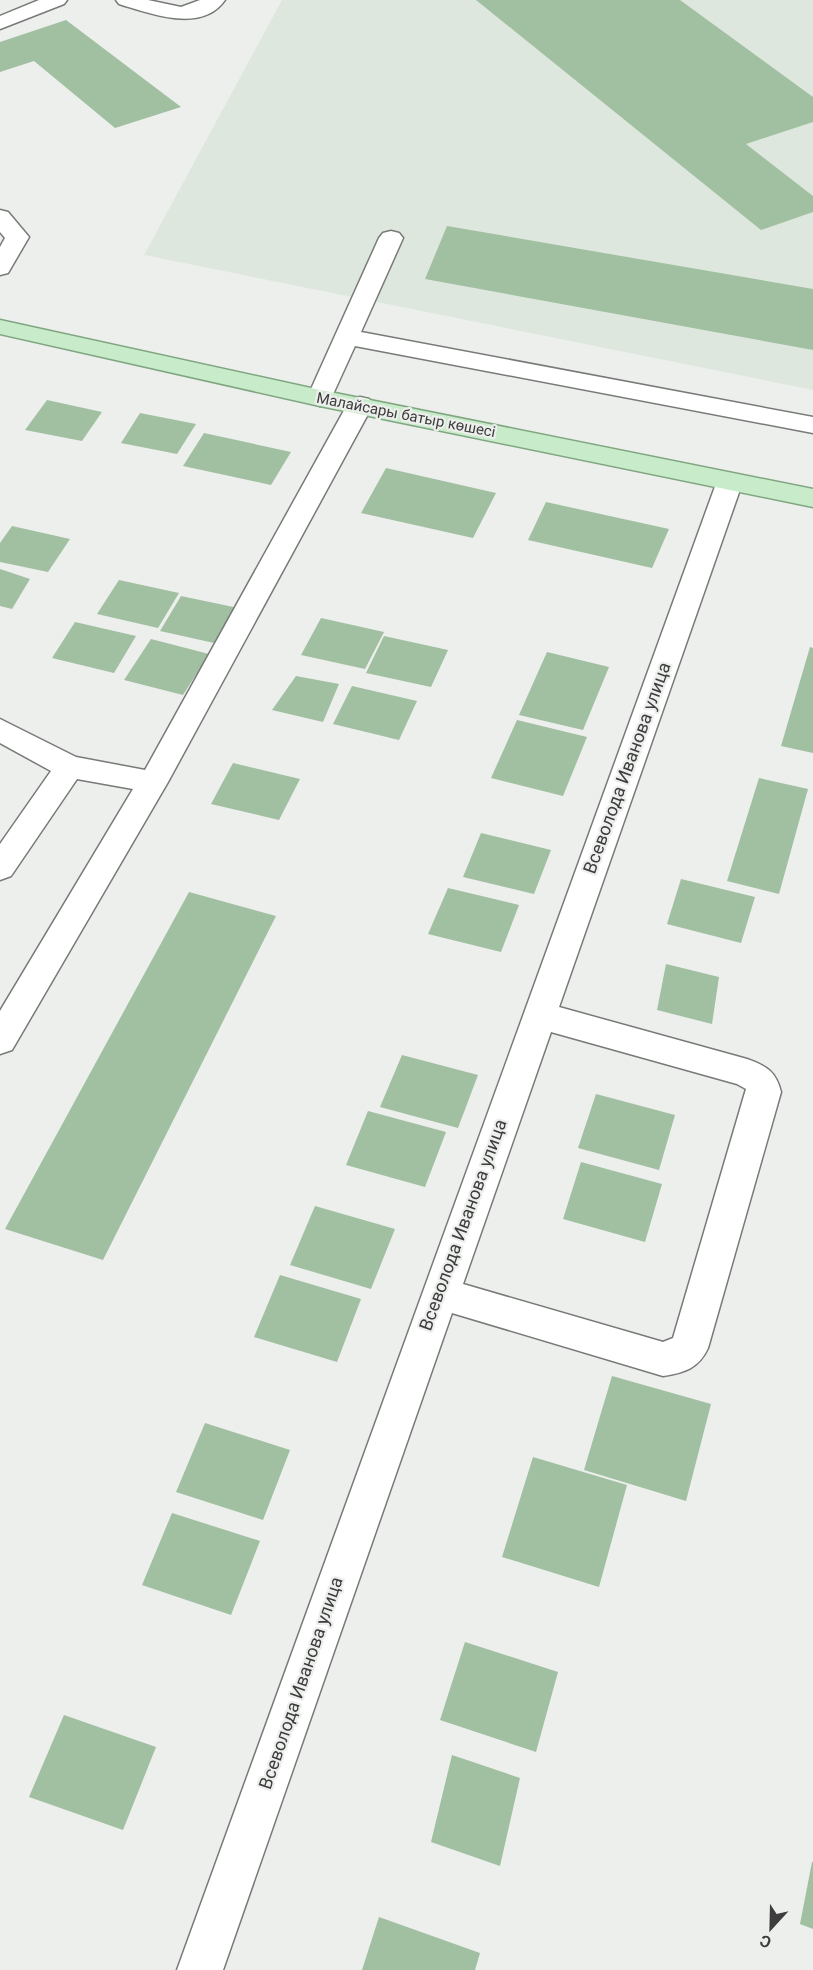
<svg xmlns="http://www.w3.org/2000/svg" width="813" height="1970" viewBox="0 0 813 1970" font-family="Roboto,sans-serif">
  <style>
    .built { fill: #dee7de }
    .building { fill: #a1bfa1 }
    .lines { fill: none; stroke-linecap: round; stroke-linejoin: round }
    .minor-casing { stroke: #787a78; stroke-width: 3 }
    .major-casing { stroke: #80a681; stroke-width: 3 }
    .minor { fill: #fff; fill-rule: evenodd }
    .major { fill: #c8ecca; fill-rule: evenodd }
    .labels { text-anchor: middle; stroke-width: 4.5; stroke-linejoin: round; paint-order: stroke }
    .far-street-label { font-size: 15px; fill: #3c3d3c; stroke: #edefed }
    .street-label { font-size: 18px; fill: #3c3d3c; stroke: #edefed }
  </style>
  <rect width="100%" height="100%" fill="#edefed"/>
  <path class="built" d="M282 0H813V390L144 255Z"/>
  <g class="building">
    <path d="M476 0H680L813 97V122L746 144 813 196V212L761 230Z"/>
    <path d="M66 20 181 107 115 128 34 61 0 72V42Z"/>
    <path d="M447 226 813 289V350L425 279Z"/>
    <path d="M47 400 102 412 82 441 25 430Z"/>
    <path d="M140 413 196 424 177 454 121 443Z"/>
    <path d="M204 433 291 452 271 485 183 466Z"/>
    <path d="M386 468 496 493 473 538 361 513Z"/>
    <path d="M546 502 669 529 652 568 528 540Z"/>
    <path d="M12 526 70 539 48 572 0 562V543Z"/>
    <path d="M0 569 30 579 12 609 0 606Z"/>
    <path d="M119 580 179 593 158 628 97 614Z"/>
    <path d="M181 596 243 609 223 645 160 631Z"/>
    <path d="M321 618 384 632 365 669 301 655Z"/>
    <path d="M75 622 136 636 114 673 52 658Z"/>
    <path d="M384 636 448 650 431 687 366 673Z"/>
    <path d="M151 639 209 654 183 695 124 680Z"/>
    <path d="M810 647 813 648V753L781 746Z"/>
    <path d="M547 652 609 667 583 730 519 715Z"/>
    <path d="M296 676 339 684 323 722 272 710Z"/>
    <path d="M352 686 417 701 399 740 333 724Z"/>
    <path d="M517 720 587 737 563 796 491 778Z"/>
    <path d="M233 763 300 779 279 820 211 804Z"/>
    <path d="M759 778 808 789 779 894 727 881Z"/>
    <path d="M481 833 551 850 534 894 463 877Z"/>
    <path d="M681 879 755 897 741 943 667 924Z"/>
    <path d="M448 888 519 905 501 952 428 934Z"/>
    <path d="M189 892 276 916 103 1260 5 1229Z"/>
    <path d="M666 964 719 977 712 1024 657 1010Z"/>
    <path d="M402 1055 478 1075 458 1128 380 1107Z"/>
    <path d="M596 1094 675 1115 659 1170 578 1148Z"/>
    <path d="M368 1111 446 1132 425 1187 346 1165Z"/>
    <path d="M581 1162 662 1184 645 1242 563 1219Z"/>
    <path d="M315 1206 395 1229 371 1289 290 1265Z"/>
    <path d="M280 1275 361 1299 337 1362 254 1337Z"/>
    <path d="M612 1376 711 1404 686 1501 584 1470Z"/>
    <path d="M205 1423 290 1450 263 1520 176 1492Z"/>
    <path d="M533 1457 627 1485 599 1587 502 1557Z"/>
    <path d="M172 1513 260 1541 231 1615 142 1585Z"/>
    <path d="M465 1642 558 1672 536 1752 440 1720Z"/>
    <path d="M64 1715 156 1747 123 1830 29 1797Z"/>
    <path d="M452 1755 520 1778 500 1866 431 1842Z"/>
    <path d="M812 1862H813V1929L800 1924Z"/>
    <path d="M379 1917 480 1953 475 1970H362Z"/>
  </g>
  <g class="lines">
    <defs>
      <g id="minor">
        <path d="M39 0H67L64 4 0 29V16Z"/>
        <path d="M116 0H148L181 7 200 0H225C202 34 149 13 119 4Z"/>
        <path d="M0 210 8 212 29 237 8 273 0 275V247L5 238 0 232Z"/>
        <path d="M391 231 399 233 403 238 361 332 813 417V433L355 346 329 403 320 406 311 403 307 398 379 238 383 233Z"/>
        <path d="M360 397 369 399 373 405 168 782 12 1050 0 1054V1011L133 789 77 779 11 876 0 880V844L51 771 0 743V719L76 757 145 770 347 405 351 399Z"/>
        <path d="M730 473 739 475 743 481 559 1007 747 1059C767 1066 776 1072 781 1092L708 1348C699 1368 684 1373 663 1376L452 1313 223 1970H177L717 481 721 475ZM551 1032 737 1084 746 1089 673 1338 663 1342 463 1284Z"/>
      </g>
      <path id="major" d="M0 320 320 390 813 489V507L320 406 0 334Z"/>
    </defs>
    <use href="#minor" class="minor-casing"/>
    <use href="#major" class="major-casing"/>
    <use href="#minor" class="minor"/>
    <use href="#major" class="major"/>
  </g>
  <g class="labels">
    <g class="far-street-label">
      <text transform="translate(406 415) rotate(11)" y="5">Малайсары батыр көшесі</text>
    </g>
    <g class="street-label">
      <text transform="translate(627 768) rotate(-70)" y="6">Всеволода Иванова улица</text>
      <text transform="translate(463 1225) rotate(-70)" y="6">Всеволода Иванова улица</text>
      <text transform="translate(301 1683) rotate(-71)" y="6">Всеволода Иванова улица</text>
    </g>
  </g>
  <g transform="translate(771 1928) rotate(202)" stroke="#edefed" stroke-width="4.5" paint-order="stroke">
  <path d="M0-4.5L10 22L0 15L-10 22Z" fill="#3c3d3c"/>
  <text y="-9" font-size="16" font-weight="bold" text-anchor="middle" fill="#3c3d3c">С</text>
  </g>
</svg>
